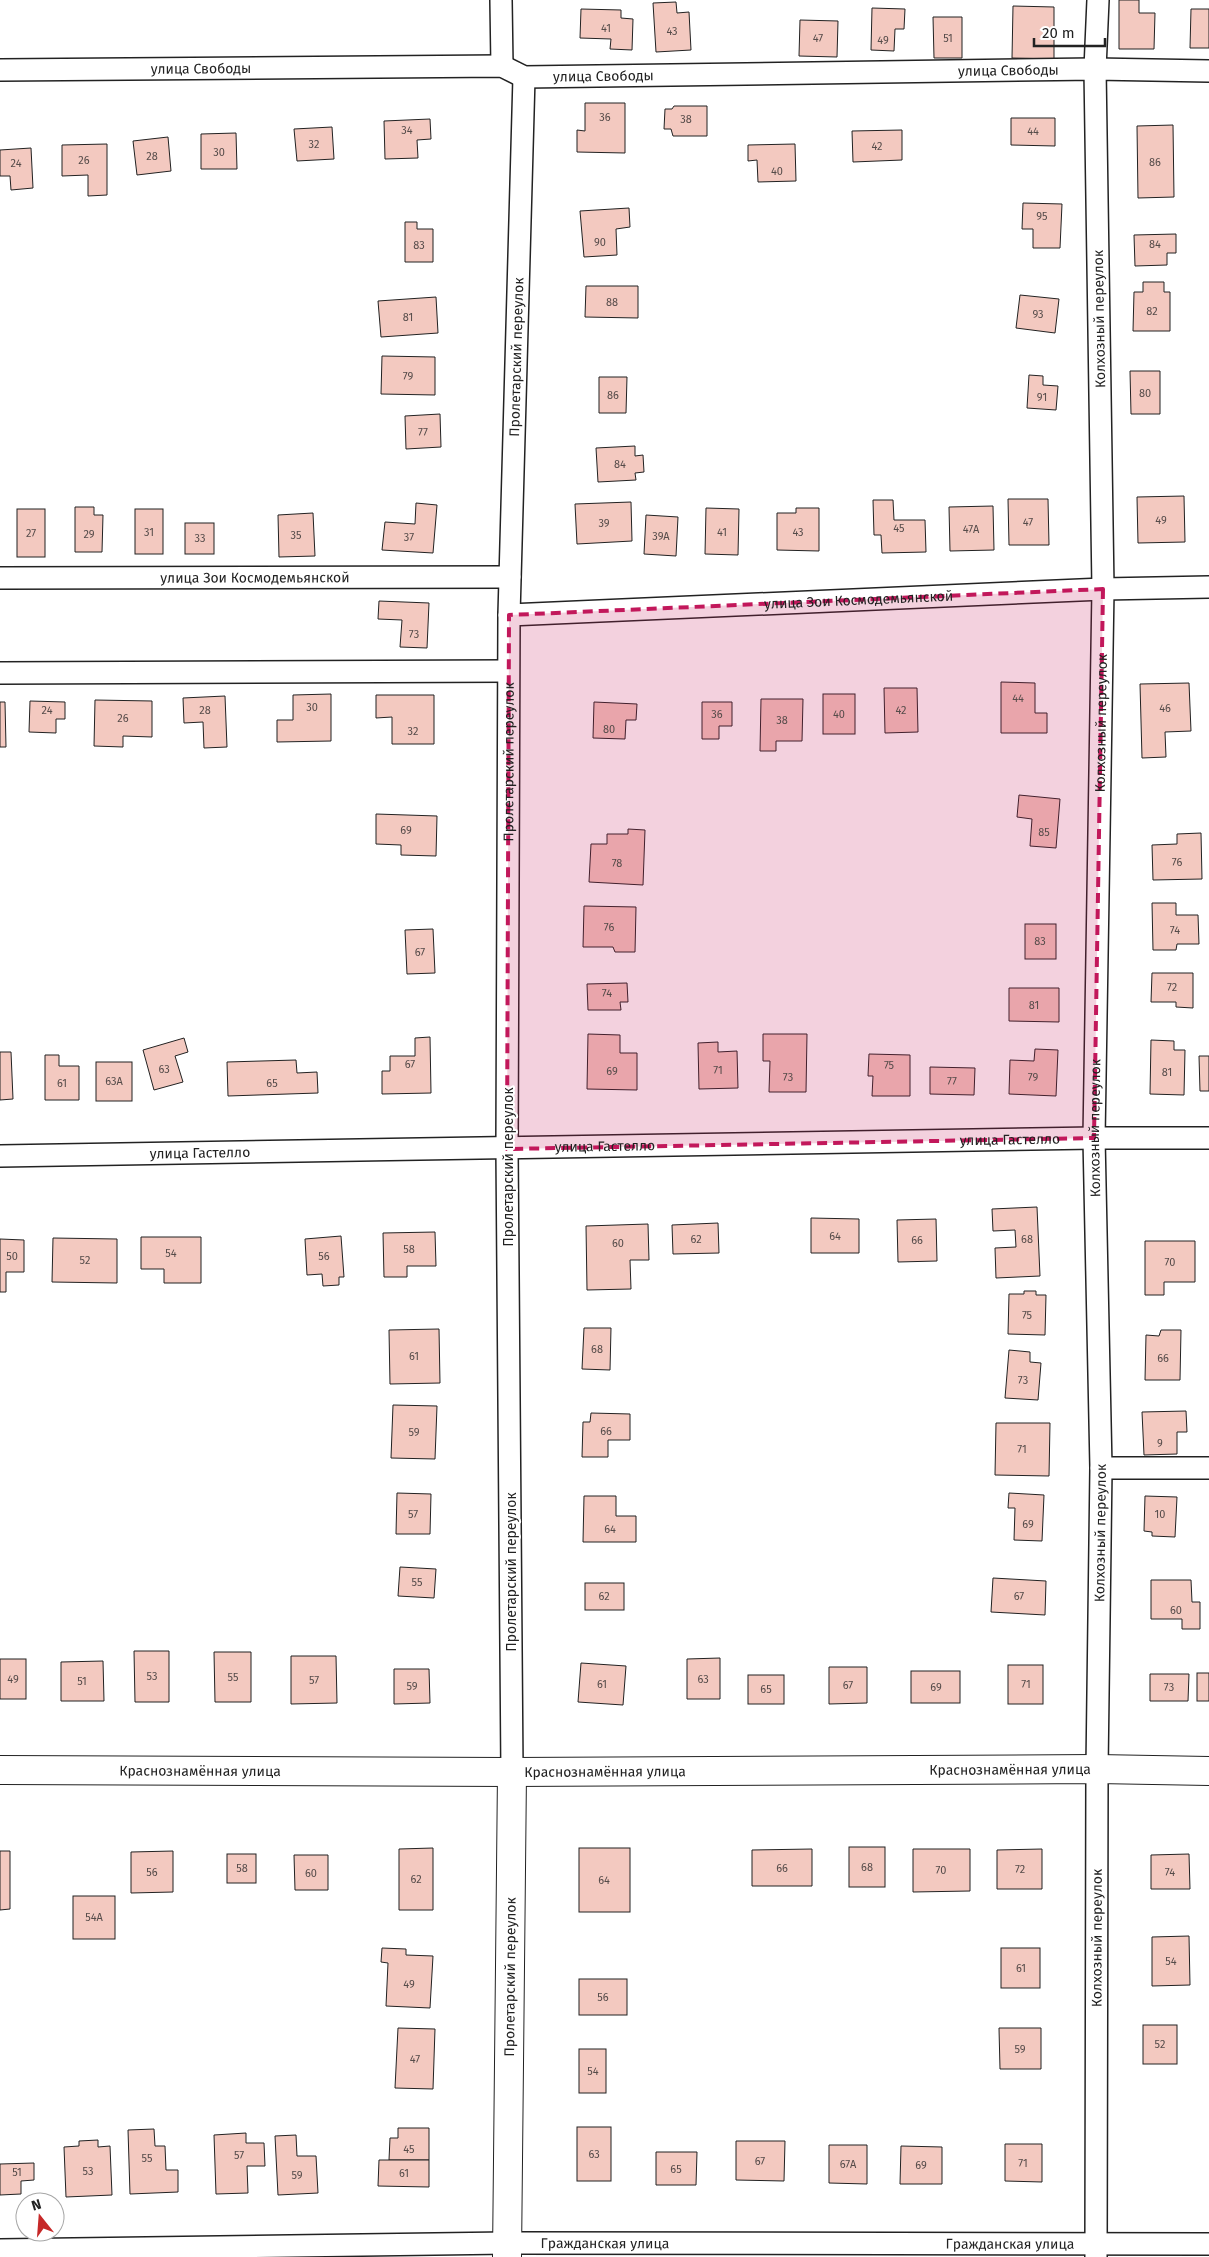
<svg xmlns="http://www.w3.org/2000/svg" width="1209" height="2257" viewBox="0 0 1209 2257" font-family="'Fira Sans',sans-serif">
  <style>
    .building { fill: #f3c9c0; stroke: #222 }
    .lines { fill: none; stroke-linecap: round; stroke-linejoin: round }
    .minor-casing { stroke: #222; stroke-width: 24 }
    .secondary-casing { stroke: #222; stroke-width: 30 }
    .minor { stroke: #fff; stroke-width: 21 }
    .secondary { stroke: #fff; stroke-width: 28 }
    .marked { fill: #c2185b; fill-opacity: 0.2; stroke: #c2185b; stroke-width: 4; stroke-dasharray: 10 6; stroke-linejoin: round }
    .labels { text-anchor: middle; stroke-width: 4; stroke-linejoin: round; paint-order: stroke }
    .number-label { font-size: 11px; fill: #564c4a }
    .street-label { font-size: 14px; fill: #222; stroke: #fff }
  </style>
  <rect width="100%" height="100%" fill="#fff"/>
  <g class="building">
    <path d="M1119 0H1139V13H1155L1154 49H1119Z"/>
    <path d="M676 2 677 13 689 12 691 50 656 52 653 3Z"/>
    <path d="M1013 6 1054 7V59L1012 58Z"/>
    <path d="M872 8 905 9 904 29H895L894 51 871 50Z"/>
    <path d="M581 9 621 10V18L633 19 632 50 610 49 611 39 580 38Z"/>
    <path d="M1191 9H1209V48H1190Z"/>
    <path d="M933 17H962V58H934Z"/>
    <path d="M800 20 838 21 837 57 799 56Z"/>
    <path d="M585 103H625V153L577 152V130L585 131Z"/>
    <path d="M674 106H707V136H673L671 129H664L665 109H672Z"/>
    <path d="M1011 118H1055V146L1011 145Z"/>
    <path d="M430 119 431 139 417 140 418 158 385 159 384 121Z"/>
    <path d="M1173 125 1174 197 1138 198 1137 126Z"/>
    <path d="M332 127 334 159 297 161 294 129Z"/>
    <path d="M902 130V160L853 162 852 131Z"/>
    <path d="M236 133 237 169H201V134Z"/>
    <path d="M168 137 171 171 137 175 133 141Z"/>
    <path d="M107 144V195L88 196V175L62 176V145Z"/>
    <path d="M795 144 796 181 758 182 757 160 748 161V145Z"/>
    <path d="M31 148 33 188 11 190 10 176H0V150Z"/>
    <path d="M1023 203 1062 204 1060 248H1033V229H1022Z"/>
    <path d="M629 208 630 227 616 229 617 255 584 257 580 211Z"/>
    <path d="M405 222H417V229H433V262H405Z"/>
    <path d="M1176 234V253H1167V265L1135 266 1134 235Z"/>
    <path d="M1143 282H1164V292H1170V331H1133L1134 292H1143Z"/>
    <path d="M586 286H638V318L585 317Z"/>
    <path d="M1020 295 1059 299 1055 333 1016 328Z"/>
    <path d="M436 297 438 333 381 337 378 301Z"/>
    <path d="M382 356 435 357V395L381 394Z"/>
    <path d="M1130 371H1160V414H1131Z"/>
    <path d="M1029 375 1043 376V385L1058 386 1056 410 1027 408Z"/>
    <path d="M599 377H627L626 413H599Z"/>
    <path d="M440 414 441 447 406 449 405 416Z"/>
    <path d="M635 446V456L643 455 644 472 635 473 636 480 598 482 596 448Z"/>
    <path d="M1184 496 1185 542 1138 543 1137 497Z"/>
    <path d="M1008 499H1048L1049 545H1009Z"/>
    <path d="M873 500H893L894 520H925L926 552 882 553 881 535H874Z"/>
    <path d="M631 502 632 541 577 544 575 504Z"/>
    <path d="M416 503 437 505 433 553 382 550 385 522 415 524Z"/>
    <path d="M993 506 994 550 950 551 949 507Z"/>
    <path d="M75 507H94V515H103L102 552H75Z"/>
    <path d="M706 508 739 509 738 555 705 554Z"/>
    <path d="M796 508H819V551L777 550V513H796Z"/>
    <rect x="17" y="509" width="28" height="48"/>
    <rect x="135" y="509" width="28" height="45"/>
    <path d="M313 513 315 556 279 557 278 515Z"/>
    <path d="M646 515 678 517 676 556 644 554Z"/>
    <rect x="185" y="523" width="29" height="31"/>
    <path d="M379 601 429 603 427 648 400 647 402 620 378 619Z"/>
    <path d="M1001 682 1035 683V713H1047V733H1001Z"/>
    <path d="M1189 683 1191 731 1165 732 1166 757 1142 758 1140 684Z"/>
    <path d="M884 688H917L918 732 885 733Z"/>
    <path d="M331 694V741L277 742V720H293V695Z"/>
    <rect x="823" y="694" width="32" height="40"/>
    <path d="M376 695H434V744H392V717L376 718Z"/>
    <path d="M225 696 227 747 204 748 203 722 184 723 183 698Z"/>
    <path d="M761 699H803L802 741H776V751H760Z"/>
    <path d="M95 700 152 701V737L123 736V747L94 746Z"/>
    <path d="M30 701 65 702V719H56V733L29 732Z"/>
    <path d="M0 702H5L6 747H0Z"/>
    <path d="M594 702 637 704 636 720H626L625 739 593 738Z"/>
    <path d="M702 702H732V726H719V739H702Z"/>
    <path d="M1019 795 1060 799 1056 848 1030 846 1032 819 1017 817Z"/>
    <path d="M376 814 437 816 436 856 401 855V845L376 844Z"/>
    <path d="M628 829 645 830 643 885 589 882 591 844H607V834H628Z"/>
    <path d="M1201 833 1202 879 1153 880 1152 845 1177 844V834Z"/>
    <path d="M1152 903H1176V915H1198L1199 944H1177L1176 950H1153Z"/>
    <path d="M584 906 636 907 635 952H615L613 947H583Z"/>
    <rect x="1025" y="924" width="31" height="35"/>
    <path d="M433 929 435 973 407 974 405 930Z"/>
    <path d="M1152 973H1193V1008L1176 1007V1002H1151Z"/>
    <path d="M627 983 628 1002H620L621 1010H588L587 984Z"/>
    <path d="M1009 988H1059V1022L1009 1021Z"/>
    <path d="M588 1034 620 1035V1053H637V1090L587 1089Z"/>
    <path d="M763 1034H807L806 1092H769L770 1061H763Z"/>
    <path d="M430 1037 431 1093 382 1094V1071H390V1056H415V1038Z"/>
    <path d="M184 1038 188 1052 175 1056 183 1082 154 1090 143 1050Z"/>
    <path d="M1151 1040 1174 1041V1050H1185L1184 1095 1150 1094Z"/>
    <path d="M718 1042V1052L737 1051 738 1088 699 1089 698 1043Z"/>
    <path d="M1035 1049 1058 1050 1056 1096 1009 1094 1010 1060 1034 1061Z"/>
    <path d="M0 1052H11L13 1099 0 1100Z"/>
    <path d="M869 1054 910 1055V1096H872L873 1076H868Z"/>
    <path d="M45 1055H59V1066H79V1100H45Z"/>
    <path d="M1199 1056H1209V1091H1200Z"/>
    <path d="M296 1060 297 1073 317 1072 318 1093 228 1096 227 1062Z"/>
    <rect x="96" y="1062" width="36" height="39"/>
    <path d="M930 1067 975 1068 974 1095 930 1094Z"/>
    <path d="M1037 1207 1040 1276 996 1278 995 1248 1016 1247 1015 1230 993 1231 992 1209Z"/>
    <path d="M811 1218 859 1219V1253H811Z"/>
    <path d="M936 1219 937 1261 898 1262 897 1220Z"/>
    <path d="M718 1223 719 1253 673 1254 672 1225Z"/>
    <path d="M648 1224 649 1260H630L631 1289 587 1290 586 1226Z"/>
    <path d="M435 1232 436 1266H407V1277H384L383 1233Z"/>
    <path d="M341 1236 344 1277H339V1285L323 1286 322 1274 307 1275 305 1239Z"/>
    <path d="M141 1237H201V1283H164V1269H141Z"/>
    <path d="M53 1238 117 1239V1283L52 1282Z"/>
    <path d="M0 1239 24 1240V1272H6V1292H0Z"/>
    <path d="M1145 1241H1195V1282H1164V1295H1145Z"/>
    <path d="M1024 1291H1036V1295H1046L1045 1335 1008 1334 1009 1294H1024Z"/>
    <path d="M584 1328H611L610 1370 582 1369Z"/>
    <path d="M439 1329 440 1383 390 1384 389 1330Z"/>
    <path d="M1161 1330H1181L1180 1380H1145L1146 1335 1159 1336Z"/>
    <path d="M1009 1350 1030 1352V1362L1041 1363 1038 1400 1005 1398Z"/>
    <path d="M393 1405 437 1406 435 1459 391 1458Z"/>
    <path d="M1186 1411 1187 1432H1177V1454L1144 1455 1142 1412Z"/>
    <path d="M591 1413 630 1414V1440H608V1457H582L583 1422H590Z"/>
    <path d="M996 1423H1050L1049 1476 995 1475Z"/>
    <path d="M397 1493 431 1494 430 1534H396Z"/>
    <path d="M1009 1493 1044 1495 1042 1541 1014 1540 1015 1508H1008Z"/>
    <path d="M584 1496H616V1516H636V1542H583Z"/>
    <path d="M1145 1496 1177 1497 1175 1537 1152 1536V1532L1144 1531Z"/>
    <path d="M400 1567 436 1569 434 1598 398 1596Z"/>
    <path d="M993 1578 1046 1581 1045 1615 991 1612Z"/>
    <path d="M1151 1580H1191L1192 1602H1200V1629H1182V1619H1151Z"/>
    <rect x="585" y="1583" width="39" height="27"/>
    <path d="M134 1651H169V1702H135Z"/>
    <path d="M214 1652H251V1702H215Z"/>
    <path d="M291 1656H336L337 1703 291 1704Z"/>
    <path d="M720 1658V1699H687V1659Z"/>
    <rect x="0" y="1659" width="26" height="40"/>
    <path d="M103 1661 104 1701H61V1662Z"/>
    <path d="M581 1663 626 1666 623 1705 578 1702Z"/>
    <rect x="1008" y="1665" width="35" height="39"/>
    <path d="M829 1667H867V1703L829 1704Z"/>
    <path d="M394 1669H429L430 1703 394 1704Z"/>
    <rect x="911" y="1671" width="49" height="32"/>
    <rect x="1197" y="1673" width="12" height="28"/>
    <path d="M1150 1674H1189L1188 1701H1150Z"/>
    <rect x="748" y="1675" width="36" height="29"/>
    <rect x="849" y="1847" width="36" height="40"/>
    <path d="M433 1848V1910H399V1849Z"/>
    <rect x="579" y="1848" width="51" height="64"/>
    <path d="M812 1849V1886H752V1850Z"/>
    <path d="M913 1849H970V1891L913 1892Z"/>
    <path d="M1042 1849V1889H997V1850Z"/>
    <path d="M0 1851H10V1909L0 1910Z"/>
    <path d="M173 1851V1892L131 1893V1852Z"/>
    <rect x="227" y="1854" width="29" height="29"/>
    <path d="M1189 1854 1190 1889H1151V1855Z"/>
    <path d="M294 1855H328V1890H295Z"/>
    <rect x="73" y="1896" width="42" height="43"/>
    <path d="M1189 1936 1190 1985 1152 1986V1937Z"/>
    <path d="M382 1948 406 1949V1955L433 1956 430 2008 386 2006 388 1963 381 1962Z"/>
    <rect x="1001" y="1948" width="39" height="40"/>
    <rect x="579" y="1979" width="48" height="36"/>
    <rect x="1143" y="2025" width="34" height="39"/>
    <path d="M398 2028 435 2029 433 2089 395 2088Z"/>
    <path d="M999 2028H1041V2069H1000Z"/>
    <rect x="579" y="2049" width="27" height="44"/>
    <rect x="577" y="2127" width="34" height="54"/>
    <path d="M398 2128H429V2160H389L390 2138H398Z"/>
    <path d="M154 2129 155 2146H165L166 2170H178V2192L130 2194 128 2130Z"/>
    <path d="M246 2133V2143H264L265 2166H247L248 2193 216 2194 214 2135Z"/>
    <path d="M296 2135 297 2156H316L318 2193 278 2195 275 2136Z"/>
    <path d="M98 2140V2147L110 2146 112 2195 66 2197 64 2147 79 2146V2141Z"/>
    <path d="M736 2141H785L784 2181 736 2180Z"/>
    <path d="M1005 2144H1042V2182L1005 2181Z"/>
    <path d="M829 2145H867V2184L829 2183Z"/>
    <path d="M901 2146 942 2147V2184H900Z"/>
    <path d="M656 2152H697L696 2185H656Z"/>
    <path d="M379 2160H429V2187L378 2186Z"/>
    <path d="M34 2163V2180L21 2181V2194L0 2195V2164Z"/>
  </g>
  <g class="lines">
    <defs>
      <g id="minor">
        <path d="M501 0 502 66"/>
        <path id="s1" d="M0 70 502 66 524 77 1095 69 1209 71"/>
        <path id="s2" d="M0 578 510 577"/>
        <path id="s3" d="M509 615 1103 589 1209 587"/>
        <path d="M0 673 508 671"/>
        <path id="s4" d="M0 1156 1094 1138H1209"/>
        <path d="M1101 1468H1209"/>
        <path id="s5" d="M512 1772 507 1149 509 615 524 77"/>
        <path id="s6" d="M0 2250 507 2243 1209 2244"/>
        <path id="s7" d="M1096 2257 1097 1769 1101 1468 1094 1138 1103 589 1095 69 1098 0"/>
      </g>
      <g id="secondary">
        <path id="s8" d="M0 1770 512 1772 1097 1769 1209 1771"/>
        <path id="s9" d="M507 2257 512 1772"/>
      </g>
    </defs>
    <use href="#minor" class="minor-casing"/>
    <use href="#secondary" class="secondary-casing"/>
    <use href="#minor" class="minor"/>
    <use href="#secondary" class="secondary"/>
  </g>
  <path class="marked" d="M1103 589 1094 1138 507 1149 509 615Z"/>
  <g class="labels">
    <g class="number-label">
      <text x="606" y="32">41</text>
      <text x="672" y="35">43</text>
      <text x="818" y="42">47</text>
      <text x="948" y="42">51</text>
      <text x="883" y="44">49</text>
      <text x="605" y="121">36</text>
      <text x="686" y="123">38</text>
      <text x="407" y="134">34</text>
      <text x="1033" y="135">44</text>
      <text x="314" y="148">32</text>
      <text x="877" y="150">42</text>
      <text x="219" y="156">30</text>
      <text x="152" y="160">28</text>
      <text x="84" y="164">26</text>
      <text x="1155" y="166">86</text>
      <text x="16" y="167">24</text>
      <text x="777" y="175">40</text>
      <text x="1042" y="220">95</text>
      <text x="600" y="246">90</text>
      <text x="1155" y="248">84</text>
      <text x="419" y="249">83</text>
      <text x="612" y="306">88</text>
      <text x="1152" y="315">82</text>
      <text x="1038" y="318">93</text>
      <text x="408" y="321">81</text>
      <text x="408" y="380">79</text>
      <text x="1145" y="397">80</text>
      <text x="613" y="399">86</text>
      <text x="1042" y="401">91</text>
      <text x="423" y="436">77</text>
      <text x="620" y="468">84</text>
      <text x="1161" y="524">49</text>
      <text x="1028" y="526">47</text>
      <text x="604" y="527">39</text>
      <text x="899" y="532">45</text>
      <text x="971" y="533">47А</text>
      <text x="149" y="536">31</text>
      <text x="722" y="536">41</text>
      <text x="798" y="536">43</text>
      <text x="31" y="537">27</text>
      <text x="89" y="538">29</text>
      <text x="296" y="539">35</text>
      <text x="661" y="540">39А</text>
      <text x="409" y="541">37</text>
      <text x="200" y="542">33</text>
      <text x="414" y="638">73</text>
      <text x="1018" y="702">44</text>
      <text x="312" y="711">30</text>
      <text x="1165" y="712">46</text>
      <text x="47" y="714">24</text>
      <text x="205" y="714">28</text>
      <text x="901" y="714">42</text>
      <text x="717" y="718">36</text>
      <text x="839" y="718">40</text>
      <text x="123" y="722">26</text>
      <text x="782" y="724">38</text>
      <text x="609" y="733">80</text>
      <text x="413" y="735">32</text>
      <text x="406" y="834">69</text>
      <text x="1044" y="836">85</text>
      <text x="1177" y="866">76</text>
      <text x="617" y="867">78</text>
      <text x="609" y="931">76</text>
      <text x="1175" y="934">74</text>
      <text x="1040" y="945">83</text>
      <text x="420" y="956">67</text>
      <text x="1172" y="991">72</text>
      <text x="607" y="997">74</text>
      <text x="1034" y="1009">81</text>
      <text x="410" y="1068">67</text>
      <text x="889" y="1069">75</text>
      <text x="164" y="1073">63</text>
      <text x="718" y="1074">71</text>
      <text x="612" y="1075">69</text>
      <text x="1167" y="1076">81</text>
      <text x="788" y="1081">73</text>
      <text x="1033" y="1081">79</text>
      <text x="114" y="1085">63А</text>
      <text x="952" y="1085">77</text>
      <text x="62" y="1087">61</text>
      <text x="272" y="1087">65</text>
      <text x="835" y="1240">64</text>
      <text x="696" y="1243">62</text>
      <text x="1027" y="1243">68</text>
      <text x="917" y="1244">66</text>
      <text x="618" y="1247">60</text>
      <text x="409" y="1253">58</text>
      <text x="171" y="1257">54</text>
      <text x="12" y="1260">50</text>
      <text x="324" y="1260">56</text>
      <text x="85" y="1264">52</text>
      <text x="1170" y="1266">70</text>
      <text x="1027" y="1319">75</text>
      <text x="597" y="1353">68</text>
      <text x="414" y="1360">61</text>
      <text x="1163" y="1362">66</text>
      <text x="1023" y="1384">73</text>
      <text x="606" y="1435">66</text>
      <text x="414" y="1436">59</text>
      <text x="1160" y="1447">9</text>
      <text x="1022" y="1453">71</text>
      <text x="413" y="1518">57</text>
      <text x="1160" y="1518">10</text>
      <text x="1028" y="1528">69</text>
      <text x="610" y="1533">64</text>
      <text x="417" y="1586">55</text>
      <text x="604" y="1600">62</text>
      <text x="1019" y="1600">67</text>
      <text x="1176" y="1614">60</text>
      <text x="152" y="1680">53</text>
      <text x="233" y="1681">55</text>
      <text x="13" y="1683">49</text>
      <text x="703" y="1683">63</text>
      <text x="314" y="1684">57</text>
      <text x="82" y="1685">51</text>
      <text x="602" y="1688">61</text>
      <text x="1026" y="1688">71</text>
      <text x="848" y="1689">67</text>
      <text x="412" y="1690">59</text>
      <text x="936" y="1691">69</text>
      <text x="1169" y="1691">73</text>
      <text x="766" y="1693">65</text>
      <text x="867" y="1871">68</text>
      <text x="242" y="1872">58</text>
      <text x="782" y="1872">66</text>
      <text x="1020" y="1873">72</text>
      <text x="941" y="1874">70</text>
      <text x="152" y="1876">56</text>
      <text x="1170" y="1876">74</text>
      <text x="311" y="1877">60</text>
      <text x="416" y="1883">62</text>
      <text x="604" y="1884">64</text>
      <text x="94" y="1921">54А</text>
      <text x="1171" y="1965">54</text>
      <text x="1021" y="1972">61</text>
      <text x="409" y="1988">49</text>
      <text x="603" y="2001">56</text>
      <text x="1160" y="2048">52</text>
      <text x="1020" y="2053">59</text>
      <text x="415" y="2063">47</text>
      <text x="593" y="2075">54</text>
      <text x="409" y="2153">45</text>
      <text x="594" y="2158">63</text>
      <text x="239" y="2159">57</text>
      <text x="147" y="2162">55</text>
      <text x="760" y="2165">67</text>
      <text x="1023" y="2167">71</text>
      <text x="848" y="2168">67А</text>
      <text x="921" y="2169">69</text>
      <text x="676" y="2173">65</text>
      <text x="88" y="2175">53</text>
      <text x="17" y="2176">51</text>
      <text x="404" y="2177">61</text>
      <text x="297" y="2179">59</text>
    </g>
    <g class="street-label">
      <text dy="5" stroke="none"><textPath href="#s1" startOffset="201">улица Свободы</textPath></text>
      <text dy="5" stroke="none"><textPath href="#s1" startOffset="1011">улица Свободы</textPath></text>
      <text dy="5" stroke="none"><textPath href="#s1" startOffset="606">улица Свободы</textPath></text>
      <text transform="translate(1099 319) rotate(-91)" y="5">Колхозный переулок</text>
      <text dy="5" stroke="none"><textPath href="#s5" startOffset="1415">Пролетарский переулок</textPath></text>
      <text dy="5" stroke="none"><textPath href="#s2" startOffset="255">улица Зои Космодемьянской</textPath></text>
      <text dy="5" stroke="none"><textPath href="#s3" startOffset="350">улица Зои Космодемьянской</textPath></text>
      <text dy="5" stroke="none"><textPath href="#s7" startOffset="1534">Колхозный переулок</textPath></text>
      <text dy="5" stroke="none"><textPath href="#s5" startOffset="1010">Пролетарский переулок</textPath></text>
      <text dy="5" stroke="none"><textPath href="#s7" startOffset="1129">Колхозный переулок</textPath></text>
      <text dy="5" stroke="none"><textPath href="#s4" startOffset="1010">улица Гастелло</textPath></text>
      <text dy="5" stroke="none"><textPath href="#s4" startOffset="605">улица Гастелло</textPath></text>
      <text dy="5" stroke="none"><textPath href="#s4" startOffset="200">улица Гастелло</textPath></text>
      <text transform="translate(508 1167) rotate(-90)" y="5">Пролетарский переулок</text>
      <text dy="5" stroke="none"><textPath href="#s7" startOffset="724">Колхозный переулок</textPath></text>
      <text transform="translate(511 1572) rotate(-90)" y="5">Пролетарский переулок</text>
      <text dy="5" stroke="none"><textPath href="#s8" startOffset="1010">Краснознамённая улица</textPath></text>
      <text dy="5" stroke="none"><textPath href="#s8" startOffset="200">Краснознамённая улица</textPath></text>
      <text dy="5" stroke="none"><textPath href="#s8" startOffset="605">Краснознамённая улица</textPath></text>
      <text dy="5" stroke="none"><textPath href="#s7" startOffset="319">Колхозный переулок</textPath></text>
      <text dy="5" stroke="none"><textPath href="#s9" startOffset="280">Пролетарский переулок</textPath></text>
      <text dy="5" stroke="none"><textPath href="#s6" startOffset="605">Гражданская улица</textPath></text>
      <text dy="5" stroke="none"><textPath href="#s6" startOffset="1010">Гражданская улица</textPath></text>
    </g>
  </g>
  <g transform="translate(40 2217) rotate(343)"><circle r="24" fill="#ffffff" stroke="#a7a7a7"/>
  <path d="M0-4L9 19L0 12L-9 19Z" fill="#c62828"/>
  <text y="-8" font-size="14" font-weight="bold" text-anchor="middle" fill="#222222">N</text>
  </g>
  <path d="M1034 38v8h71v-8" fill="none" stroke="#222222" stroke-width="2.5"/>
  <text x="1042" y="38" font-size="15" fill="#222222" stroke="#ffffff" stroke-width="4" paint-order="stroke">20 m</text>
</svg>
